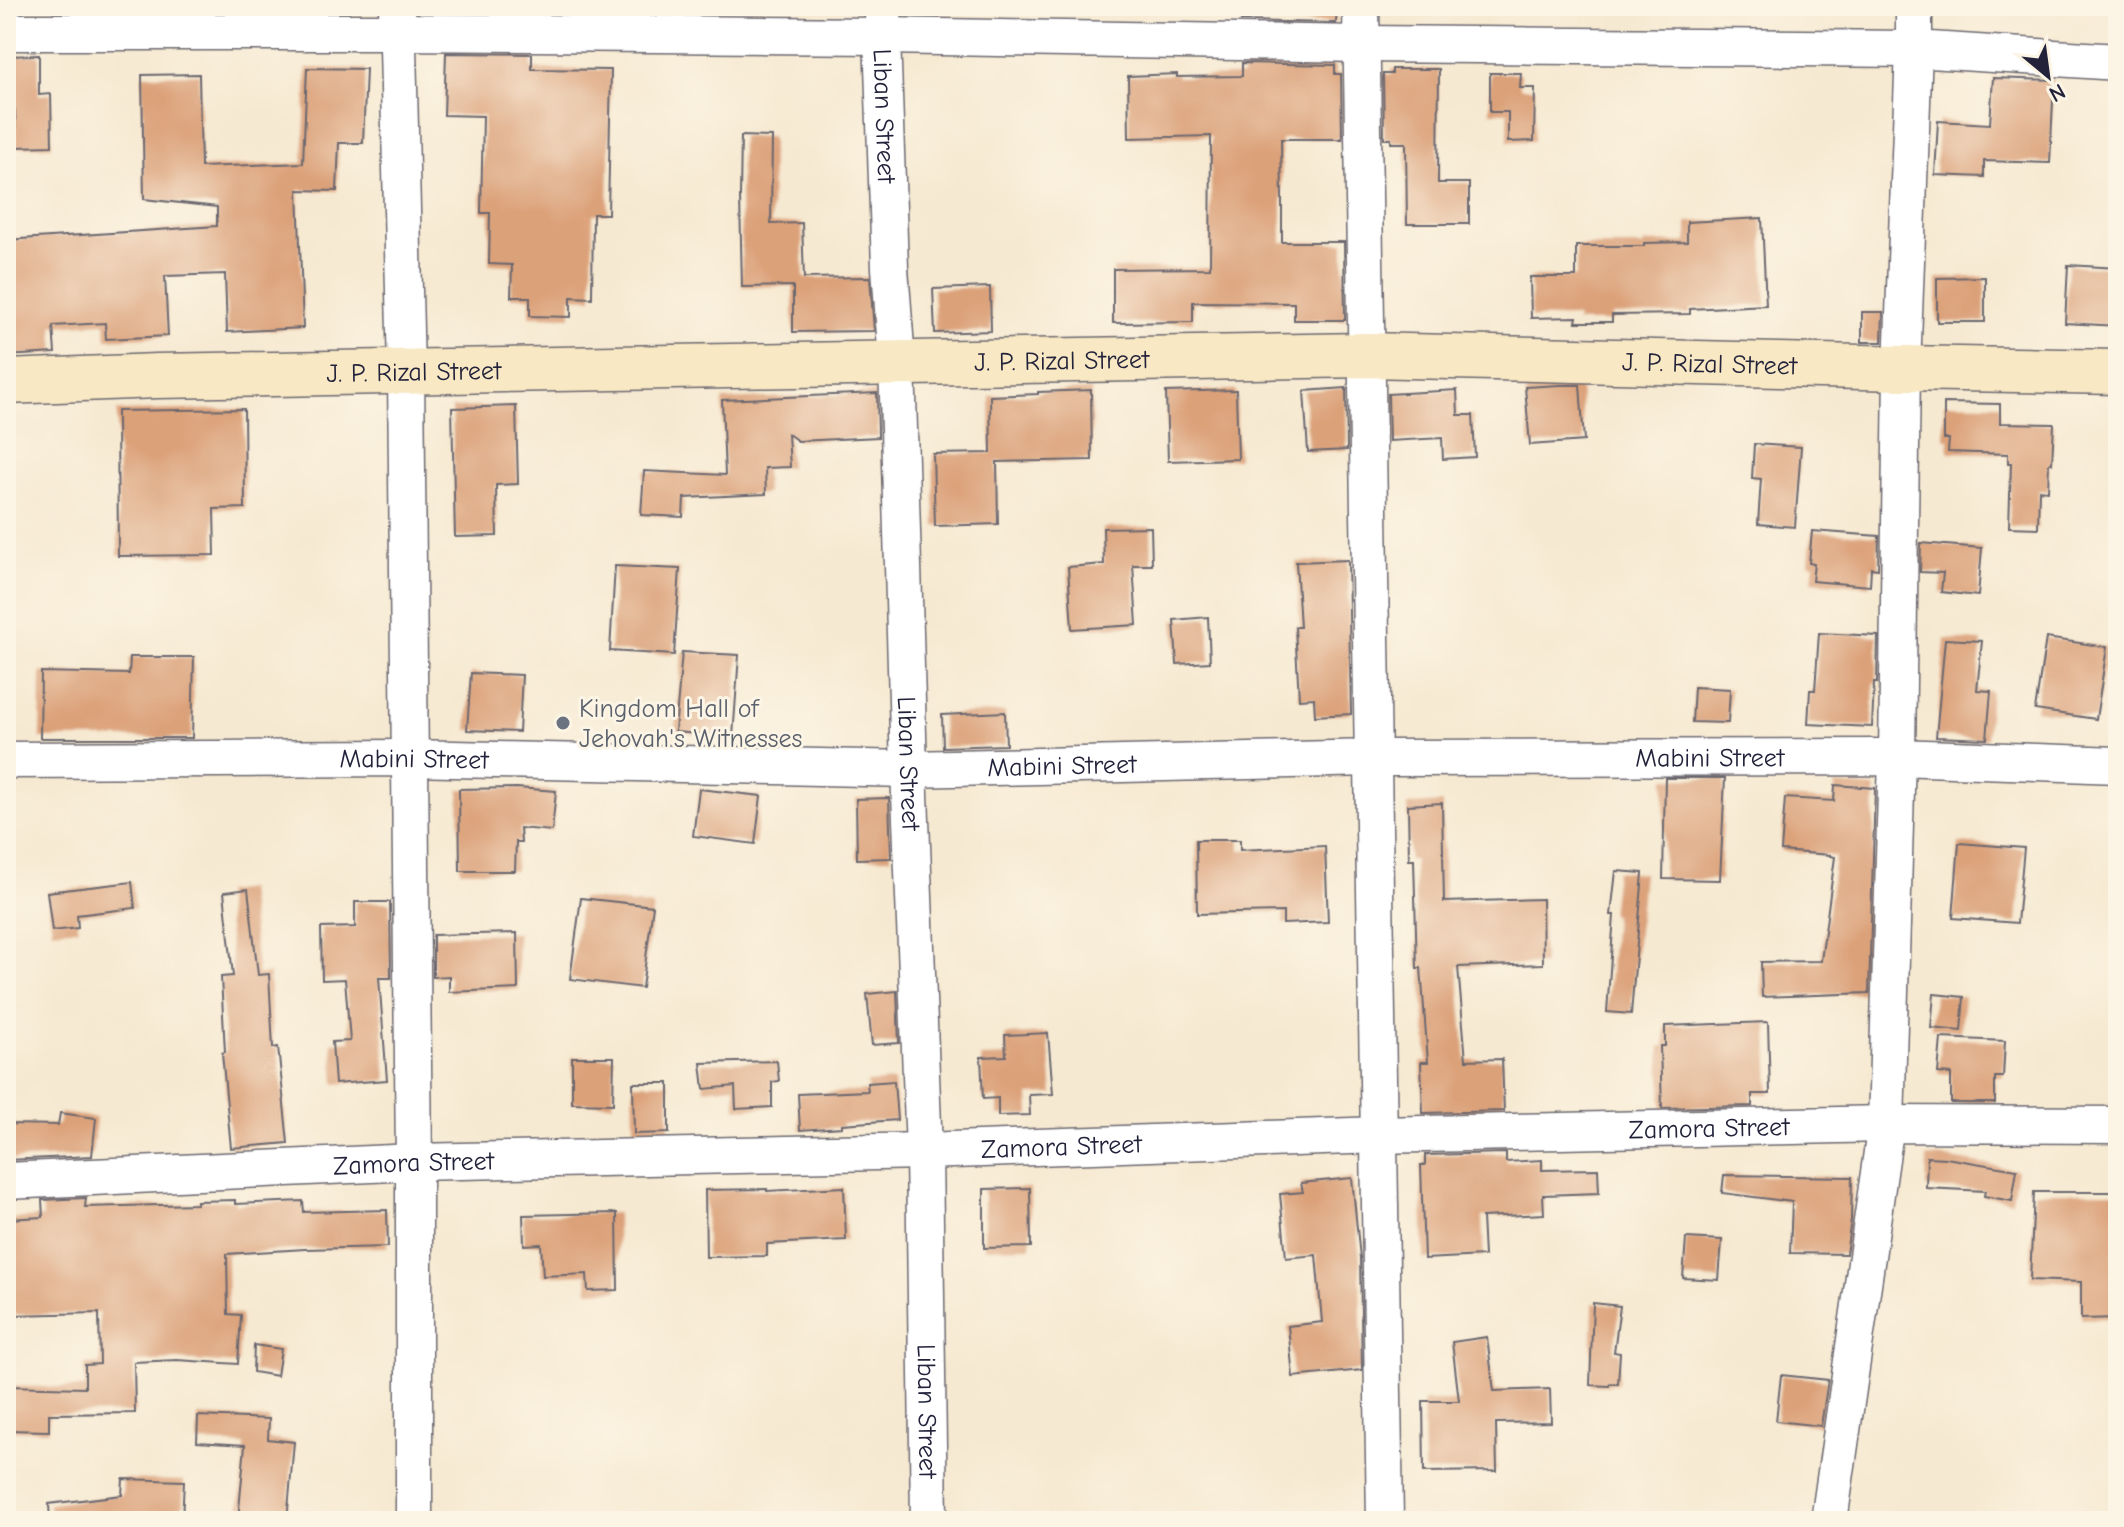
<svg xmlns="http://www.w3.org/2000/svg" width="2124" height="1527" viewBox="0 0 2124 1527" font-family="'Comic Neue',sans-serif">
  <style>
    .building { fill: #dba179 }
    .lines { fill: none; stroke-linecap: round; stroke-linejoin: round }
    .street-casing { stroke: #6c6870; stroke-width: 39 }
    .secondary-casing { stroke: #6c6870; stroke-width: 47 }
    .street { stroke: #fff; stroke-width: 36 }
    .secondary { stroke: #f8e8c3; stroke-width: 44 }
    .worship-dot { fill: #6b7280; stroke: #fcf5e5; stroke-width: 3 }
    .labels { text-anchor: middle; stroke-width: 6; stroke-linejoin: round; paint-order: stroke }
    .street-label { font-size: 26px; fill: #22223b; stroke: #fcf5e5 }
    .worship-label { font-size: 26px; fill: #5b616d; stroke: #fcf5e5; text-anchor: start }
  </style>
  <rect width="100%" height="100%" fill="#fcf5e5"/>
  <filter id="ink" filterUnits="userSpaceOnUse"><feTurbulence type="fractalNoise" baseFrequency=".0125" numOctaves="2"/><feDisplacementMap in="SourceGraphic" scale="16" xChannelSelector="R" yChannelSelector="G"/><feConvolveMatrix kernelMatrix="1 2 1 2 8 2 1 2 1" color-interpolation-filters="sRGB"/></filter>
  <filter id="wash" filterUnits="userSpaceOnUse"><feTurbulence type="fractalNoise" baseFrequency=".006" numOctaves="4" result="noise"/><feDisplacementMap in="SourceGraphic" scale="32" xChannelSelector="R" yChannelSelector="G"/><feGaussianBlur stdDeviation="1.8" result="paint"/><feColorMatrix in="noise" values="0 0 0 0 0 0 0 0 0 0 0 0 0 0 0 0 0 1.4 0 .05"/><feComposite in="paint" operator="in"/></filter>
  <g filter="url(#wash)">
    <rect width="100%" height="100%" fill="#f6e9d1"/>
    <g id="blocks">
      <g class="building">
        <path d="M1241 6H1337L1336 23 1241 21Z"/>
        <path d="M446 53 532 54V69L611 70 608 214H593L592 298 571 297V317L530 316V297H511L512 265 489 264 490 213H481L483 116 444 115Z"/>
        <path d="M39 55V95L51 94 52 146 16 147 15 110H6V56Z"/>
        <path d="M1242 63 1335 65V74H1341L1342 139H1281L1282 199V242H1344L1345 320H1294V303L1193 302V322L1113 323V269L1210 268 1211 136 1129 138 1128 76 1177 74V77L1242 76Z"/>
        <path d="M307 68 366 69 363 143H339L337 191 298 190 303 328 227 332 225 274 165 276 168 336 106 339 105 323 53 326 55 353 6 356V240L217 226V207L144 199 142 75 199 74 201 167 303 163Z"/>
        <path d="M1392 69H1439L1438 183H1469V224H1407L1406 143H1391V139H1384L1383 74H1392Z"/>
        <path d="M1490 73H1521L1520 88H1535L1534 141 1508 142V112H1490Z"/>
        <path d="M1993 78 2054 80 2050 163 1984 161V177L1935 175 1938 121 1990 124Z"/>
        <path d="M741 136 772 137 771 224 802 223 804 278 870 277 874 331 793 332V286L742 287 740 197Z"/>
        <path d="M1762 218 1766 305 1690 309V314L1612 315V322H1576L1577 317 1531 318 1530 277H1576V246H1644V243L1687 242V222Z"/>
        <path d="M2068 265 2118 268V326L2065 323Z"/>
        <path d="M1985 277V322H1937V278Z"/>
        <path d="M990 287 991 331 935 333 933 289Z"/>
        <path d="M1862 312H1883L1882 342H1862Z"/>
        <path d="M1560 385H1580L1584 441 1530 445 1525 387Z"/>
        <path d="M1346 388 1347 450 1308 452 1304 391Z"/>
        <path d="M1091 390 1092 460 997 462 998 524 935 526 933 454 991 453 990 396 1038 394V392Z"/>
        <path d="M1236 390 1238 459 1168 461 1166 392Z"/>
        <path d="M1457 390 1458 415H1473L1475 457 1443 459 1442 438 1389 441 1388 394Z"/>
        <path d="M877 393 878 437 798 441 788 434 790 467 765 468 766 494 684 498 683 517 641 515 644 471 725 475 722 400Z"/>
        <path d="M1944 403 2000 404V423L2054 424 2052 463H2049L2048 491 2039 490 2038 528 2009 527 2011 463H2008V454L1948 452 1949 439H1944Z"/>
        <path d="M516 406 518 484 496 485 497 536 455 537 452 408Z"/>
        <path d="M244 409 245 508 214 509 215 555 118 556 117 411Z"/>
        <path d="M1754 444 1801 447 1795 527 1758 524 1761 479 1752 478Z"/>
        <path d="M1151 527 1152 565H1133L1137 625 1072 629 1068 567 1104 564 1103 528Z"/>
        <path d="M1812 531 1879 536 1878 569 1871 568 1870 586 1812 581 1814 564 1809 563Z"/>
        <path d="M1921 543 1982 548 1978 596 1941 592 1943 573 1920 572Z"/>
        <path d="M1348 560 1351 714 1315 716 1314 698 1299 699 1295 627H1300L1296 562Z"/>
        <path d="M615 566 680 569 674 655 610 651Z"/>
        <path d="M1208 617 1210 662 1177 664 1174 620Z"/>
        <path d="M1819 633 1878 636 1877 683H1874L1872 727 1808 724 1810 690H1815Z"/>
        <path d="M2046 638 2107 647 2096 719 2035 710Z"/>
        <path d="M1945 639 1982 641 1977 690 1991 691 1987 739 1936 737Z"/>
        <path d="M682 652 739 655 733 737 675 732Z"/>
        <path d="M130 657H194L192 738H40L41 672 129 674Z"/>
        <path d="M471 673 522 675 519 732 467 730Z"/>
        <path d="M1694 687 1730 689 1728 723 1692 722Z"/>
        <path d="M1005 712 1006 745 943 747 942 715Z"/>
        <path d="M1665 778H1725L1720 880 1663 879Z"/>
        <path d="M1835 785 1875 788 1869 993 1762 997 1761 962 1821 961 1835 857 1830 856V855L1781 851 1785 798 1834 801Z"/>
        <path d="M517 788 556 791 552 831 520 828 521 842H516L515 871H460L459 789Z"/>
        <path d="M699 789 761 796 755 844 693 836Z"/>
        <path d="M889 798 891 858 857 859 856 799Z"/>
        <path d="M1442 803 1444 902 1542 899 1543 964 1458 967 1466 1060 1502 1059 1504 1111 1423 1113 1421 1062H1428L1421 968H1417L1414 860H1409L1408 805Z"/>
        <path d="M1196 840H1240V850L1325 846 1328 922 1283 924V912L1197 914Z"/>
        <path d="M1959 843 2024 848 2017 923 1953 918Z"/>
        <path d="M1616 871 1643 873 1631 1014 1607 1012 1614 915H1611Z"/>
        <path d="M132 882 135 908 77 915 78 928 52 931 47 892Z"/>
        <path d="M248 889 258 975 269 974 273 1048 278 1047 288 1143 231 1148 222 1053 225 1052 221 977 233 976 224 892Z"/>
        <path d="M581 898 653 906 642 988 570 979Z"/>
        <path d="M355 902H390L391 978H379L387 1080 335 1084 332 1042 350 1041 345 979 322 980 321 928 355 927Z"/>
        <path d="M517 933 518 989 449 992V976L433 977V935Z"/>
        <path d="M897 991 899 1043 872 1045 867 994Z"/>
        <path d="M1934 994 1964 997 1961 1031 1931 1028Z"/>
        <path d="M1768 1022 1770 1094H1752V1106L1662 1108 1660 1046H1665V1026Z"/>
        <path d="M1048 1033 1053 1094 1029 1095 1030 1115 998 1116V1098L983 1099 981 1057 1006 1056 1005 1035Z"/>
        <path d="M1941 1038 2005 1041 2003 1077H1995V1103H1951V1074L1938 1073Z"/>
        <path d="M572 1057H614L613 1104 572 1103Z"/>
        <path d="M777 1061 779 1081 772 1082V1107L736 1109 735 1086 704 1089 701 1063Z"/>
        <path d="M894 1081 897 1120 842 1124V1127L800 1130 798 1094 868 1091 867 1083Z"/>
        <path d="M633 1083H669V1133L634 1134Z"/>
        <path d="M60 1113 96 1118 92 1156 6 1160V1124L58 1125Z"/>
        <path d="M1506 1153V1162L1542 1160V1170L1598 1169 1599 1193 1543 1195 1544 1214 1482 1217 1484 1256 1424 1259 1421 1165H1425V1155Z"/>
        <path d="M1927 1157 1946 1158 2017 1170 2012 1201 1984 1196 1985 1191 1926 1188Z"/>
        <path d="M1724 1175 1852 1177 1851 1220 1846 1254 1790 1253 1792 1202 1722 1193Z"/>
        <path d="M1352 1178 1360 1258 1362 1370 1293 1377 1288 1326 1322 1322 1316 1255 1286 1258 1280 1194 1303 1192 1301 1183Z"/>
        <path d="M844 1187 846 1240 767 1244V1256L706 1257 705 1190 767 1189V1191Z"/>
        <path d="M1030 1188 1031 1247 984 1248V1189Z"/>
        <path d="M2034 1192H2118V1318L2081 1319V1282L2030 1280Z"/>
        <path d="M86 1198 85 1207 197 1204V1201L235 1200V1204L303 1201 304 1212 387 1210 388 1247 305 1249 227 1254 228 1314 241 1315 238 1364 177 1360 134 1362 135 1413 49 1414V1431L6 1430V1386L85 1388V1365L100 1364 99 1313 11 1315 10 1244 6 1245V1219L43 1217 42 1200Z"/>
        <path d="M617 1213 618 1290 588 1291 587 1274 543 1276 541 1244 524 1245 523 1215Z"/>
        <path d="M1686 1238 1722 1240 1719 1280 1683 1278Z"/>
        <path d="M1593 1303 1620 1306 1614 1352 1620 1353 1618 1384H1610L1609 1386 1590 1385Z"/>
        <path d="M1487 1337 1494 1391 1550 1389 1551 1422 1496 1423 1497 1471 1424 1472 1423 1401H1459L1452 1342Z"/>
        <path d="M254 1345 281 1349 277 1376 253 1372Z"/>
        <path d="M1781 1375 1828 1380 1821 1426 1776 1421Z"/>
        <path d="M198 1416 269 1419 268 1439 294 1442 287 1521H238L245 1445 197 1442Z"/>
        <path d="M123 1479 184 1481 182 1521H50L49 1504 122 1495Z"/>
      </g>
    </g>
  </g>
  <g filter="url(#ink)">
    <use href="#blocks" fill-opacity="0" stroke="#6c6870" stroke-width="2"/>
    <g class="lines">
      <defs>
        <g id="street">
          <path d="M397 6 406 372 414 1162V1521"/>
          <path id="s1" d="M884 6 882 36 890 268 897 362 909 769 924 1151 929 1521"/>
          <path d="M1361 6 1385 1521"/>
          <path d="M6 32H397L882 36 1361 44 1914 49 2118 62"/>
          <path id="s2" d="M6 760 409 758 909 769 1373 758 1897 757 2118 765"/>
          <path id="s3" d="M6 1181 414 1162 924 1151 1379 1135 1886 1124 2118 1125"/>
          <path d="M1829 1521 1886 1124 1897 757 1902 368 1914 49V6"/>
        </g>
        <g id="secondary">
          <path id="s4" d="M6 382 157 376 1366 355 1902 368 2118 372"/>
        </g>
      </defs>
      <use href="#street" class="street-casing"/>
      <use href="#secondary" class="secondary-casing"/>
      <use href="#street" class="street"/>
      <use href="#secondary" class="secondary"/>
    </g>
  </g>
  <circle class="worship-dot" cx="563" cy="723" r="8"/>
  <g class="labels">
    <g class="street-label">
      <text dy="9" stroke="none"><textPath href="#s1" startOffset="110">Liban Street</textPath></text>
      <text dy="9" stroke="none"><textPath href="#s4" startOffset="1056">J. P. Rizal Street</textPath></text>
      <text dy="9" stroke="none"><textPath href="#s4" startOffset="1704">J. P. Rizal Street</textPath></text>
      <text dy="9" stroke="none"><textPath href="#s4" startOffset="408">J. P. Rizal Street</textPath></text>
      <text dy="9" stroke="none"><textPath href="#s2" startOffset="1704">Mabini Street</textPath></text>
      <text dy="9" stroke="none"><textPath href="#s2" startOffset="408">Mabini Street</textPath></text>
      <text dy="9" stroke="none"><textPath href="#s1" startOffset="758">Liban Street</textPath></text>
      <text dy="9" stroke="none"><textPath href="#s2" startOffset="1056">Mabini Street</textPath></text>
      <text dy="9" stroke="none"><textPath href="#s3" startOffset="1704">Zamora Street</textPath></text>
      <text dy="9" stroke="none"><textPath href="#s3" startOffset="1056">Zamora Street</textPath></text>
      <text dy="9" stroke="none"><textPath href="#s3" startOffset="408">Zamora Street</textPath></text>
      <text dy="9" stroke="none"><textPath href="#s1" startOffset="1406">Liban Street</textPath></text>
    </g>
    <g class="worship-label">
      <text x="579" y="717">Kingdom Hall of<tspan x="579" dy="30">Jehovah's Witnesses</tspan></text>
    </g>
  </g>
  <rect width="2124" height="1527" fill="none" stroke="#fcf5e5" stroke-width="32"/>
  <g transform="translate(2048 76) rotate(151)" stroke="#fcf5e5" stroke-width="6" paint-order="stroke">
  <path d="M0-6L14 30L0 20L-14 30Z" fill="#22223b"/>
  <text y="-12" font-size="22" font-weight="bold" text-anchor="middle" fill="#22223b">N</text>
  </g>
</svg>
